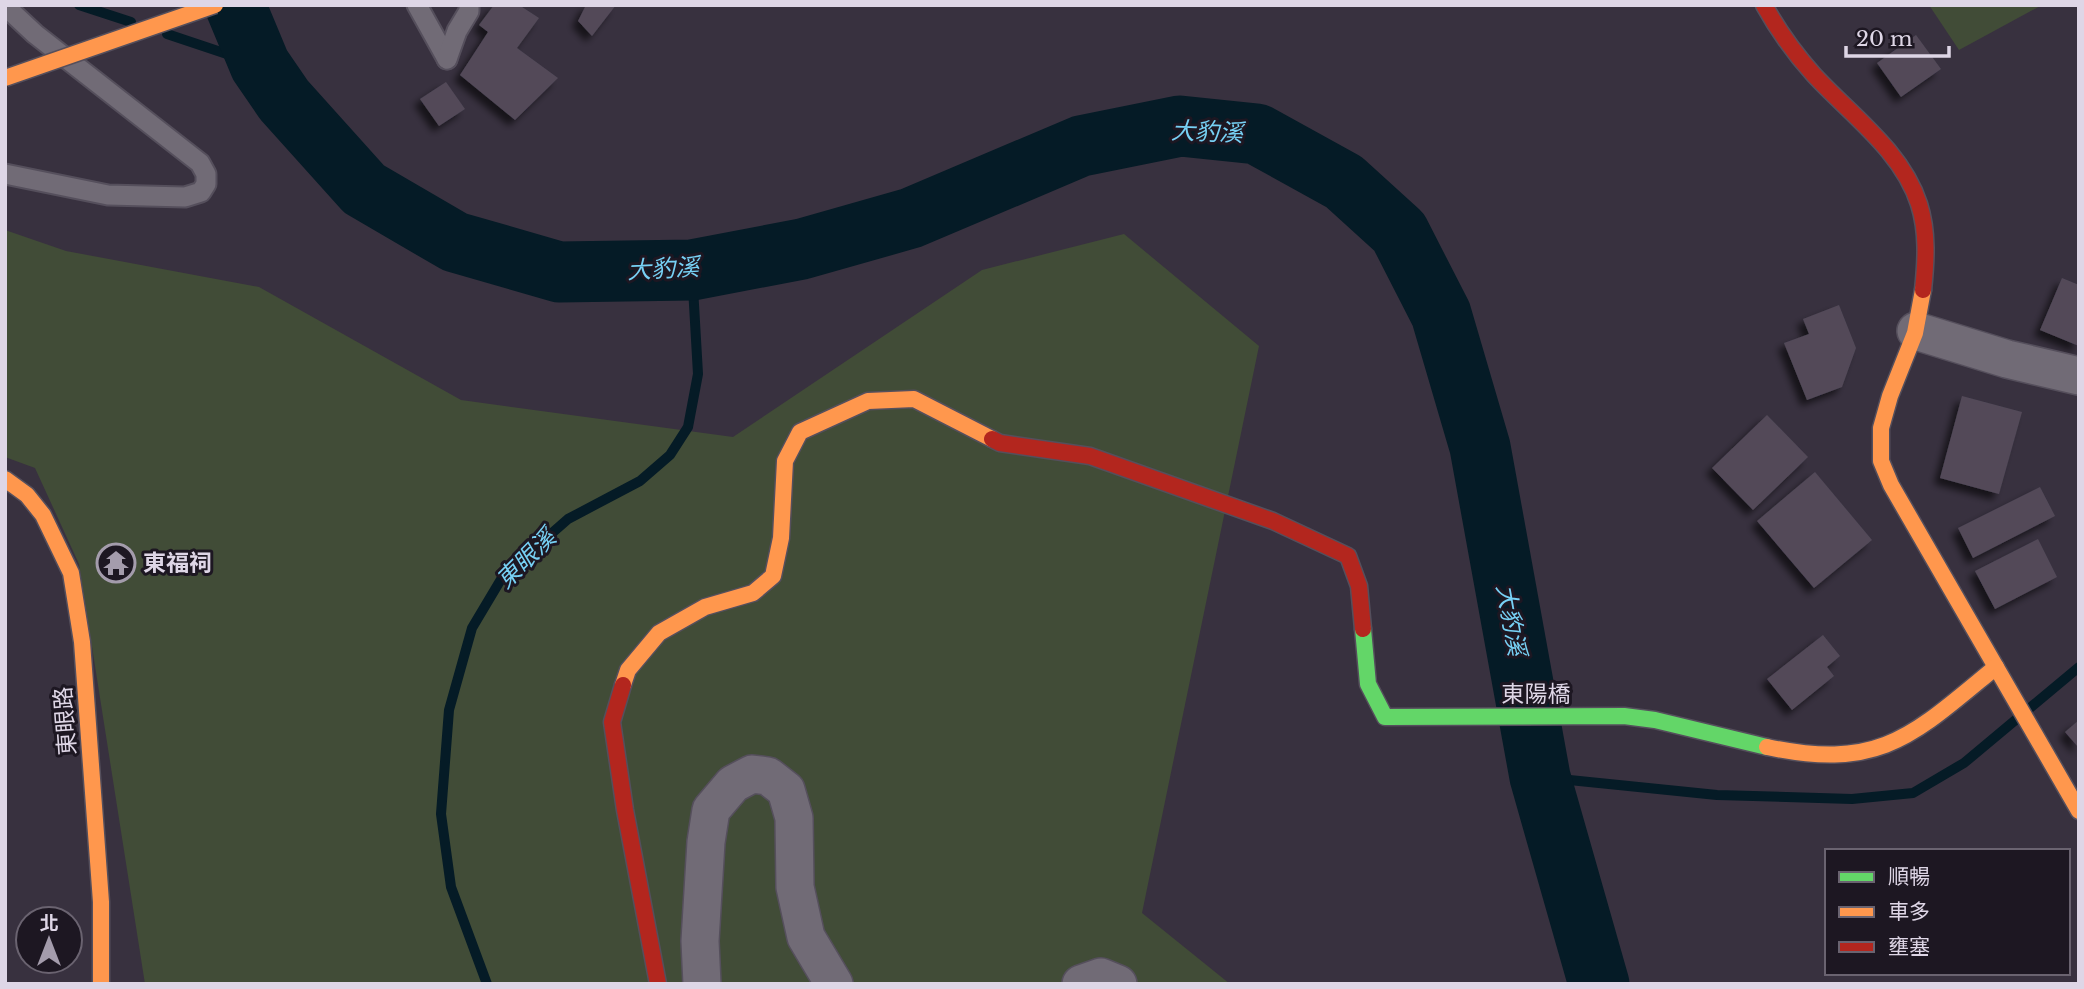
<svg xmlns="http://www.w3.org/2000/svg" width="2084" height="989" viewBox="0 0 2084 989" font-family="'Libre Baskerville','Noto Sans TC',serif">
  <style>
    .green { fill: #414c37 }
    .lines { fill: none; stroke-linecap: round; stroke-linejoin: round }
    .stream { stroke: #051b26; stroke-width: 10 }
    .river { stroke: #051b26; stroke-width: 61 }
    .building { fill: #524a59; filter: url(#shadow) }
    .lane-casing { stroke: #554f5c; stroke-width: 23 }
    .street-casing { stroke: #554f5c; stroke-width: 40 }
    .fast-casing { stroke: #554f5c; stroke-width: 19 }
    .slow-casing { stroke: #554f5c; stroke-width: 19 }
    .jam-casing { stroke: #554f5c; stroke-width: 19 }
    .lane { stroke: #716b76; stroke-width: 19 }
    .street { stroke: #716b76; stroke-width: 37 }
    .fast { stroke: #63d668; stroke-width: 16 }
    .slow { stroke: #ff974d; stroke-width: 16 }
    .jam { stroke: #b3261e; stroke-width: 16 }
    .slow-bridge-casing { stroke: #554f5c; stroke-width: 19; stroke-linecap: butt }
    .slow-bridge { stroke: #ff974d; stroke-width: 16 }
    .labels { text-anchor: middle; stroke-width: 6; stroke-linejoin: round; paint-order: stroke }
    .poi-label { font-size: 23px; font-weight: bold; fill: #ded6e6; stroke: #1d1722; text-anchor: start }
    .street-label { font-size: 23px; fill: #ded6e6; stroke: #1d1722 }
    .water-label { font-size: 24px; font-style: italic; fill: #77d1f5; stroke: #1d1722 }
  </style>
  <defs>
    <filter id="shadow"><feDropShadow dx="-6" dy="6" stdDeviation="3.5" flood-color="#0009"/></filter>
  </defs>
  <rect width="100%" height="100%" fill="#38313f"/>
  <g class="green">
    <path d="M1929 5H2042L1959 50Z"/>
    <path d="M5 230 66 251 259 287 461 400 733 437 982 270 1124 234 1259 346 1142 913 1230 984H145L79 564 35 468 5 457Z"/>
  </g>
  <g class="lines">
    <g class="stream">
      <path d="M79 5 131 22"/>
      <path d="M167 34 260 65"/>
      <path d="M1540 777 1717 795 1852 799 1913 793 1964 763 2079 667"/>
      <path d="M487 984 451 887 441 814 449 710 472 628 503 576 568 519 640 481 670 455 688 427 698 374 692 270"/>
    </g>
    <path class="river" d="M235 5 260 65 284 100 364 189 455 242 559 272 692 270 802 249 911 218 1081 146 1180 126 1257 134 1344 182 1399 232 1441 314 1480 447 1540 777 1599 984"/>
  </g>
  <g class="building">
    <path d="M494 5H519L539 18 517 48 558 78 515 120 460 75 488 32 479 25Z"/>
    <path d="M586 5H616L592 36 578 21Z"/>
    <path d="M1916 35 1941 69 1901 97 1877 63Z"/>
    <path d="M446 82 465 109 439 126 420 99Z"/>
    <path d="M2062 278 2079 285V346L2040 330Z"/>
    <path d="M1839 305 1856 348 1842 387 1807 400 1784 343 1809 334 1803 319Z"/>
    <path d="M1962 396 2022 412 1999 494 1940 478Z"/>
    <path d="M1767 415 1808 457 1753 510 1712 468Z"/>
    <path d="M1815 472 1872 540 1814 588 1757 521Z"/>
    <path d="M2040 487 2055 516 1973 558 1958 528Z"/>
    <path d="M2038 539 2057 577 1995 609 1975 571Z"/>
    <path d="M1823 635 1840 656 1827 667 1834 676 1792 710 1767 679Z"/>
    <path d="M2079 720V748L2065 732Z"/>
  </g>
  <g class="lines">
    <defs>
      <g id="lane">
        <path d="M417 5 447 59"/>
        <path d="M5 6 35 34 200 163 206 174V184L201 192 185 197 108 195 5 174"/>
        <path d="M447 59 457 31 469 11V5"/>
      </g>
      <g id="street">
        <path d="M1916 331 2007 359 2079 376"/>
        <path d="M702 984 700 941 706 842 711 810 733 784 752 774 768 776 786 790 794 818 795 887 806 937 834 984"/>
        <path d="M1081 984 1101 977 1118 984"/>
      </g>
      <path id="fast" d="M1363 629 1368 684 1385 717 1624 716 1655 720 1767 747"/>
      <g id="slow">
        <path d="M1923 290 1915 333 1890 396 1881 428V461L1891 485 2079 811"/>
        <path d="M5 479 27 495 43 515 71 573 82 642 101 902V984"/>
        <path d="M623 685 628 670 659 633 705 607 753 593 773 576 781 538 785 461 800 432 868 401 914 399 992 439"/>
        <path d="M1767 747C1881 771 1912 736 1996 667"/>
      </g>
      <g id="jam">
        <path d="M1764 5C1778 30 1795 54 1814 75 1851 115 1902 151 1919 204 1928 232 1926 262 1923 290"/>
        <path d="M992 439 1000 443 1090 456 1273 521 1348 556 1359 586 1363 629"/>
        <path d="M623 685 612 722 625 810 658 984"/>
      </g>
    </defs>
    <use href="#lane" class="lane-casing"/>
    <use href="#street" class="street-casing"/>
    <use href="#fast" class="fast-casing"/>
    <use href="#slow" class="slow-casing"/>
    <use href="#jam" class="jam-casing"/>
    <use href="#lane" class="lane"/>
    <use href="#street" class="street"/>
    <use href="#fast" class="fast"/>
    <use href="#slow" class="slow"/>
    <use href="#jam" class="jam"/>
    <defs>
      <path id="slow-bridge" d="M5 78 215 5"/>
    </defs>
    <use href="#slow-bridge" class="slow-bridge-casing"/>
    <use href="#slow-bridge" class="slow-bridge"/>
  </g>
  <defs>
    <symbol id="temple-ring" viewBox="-11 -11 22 22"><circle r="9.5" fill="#1d1722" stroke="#a49cac" stroke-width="1.5"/><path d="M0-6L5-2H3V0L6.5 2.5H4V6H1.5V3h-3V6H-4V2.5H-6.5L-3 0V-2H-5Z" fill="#a49cac"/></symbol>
  </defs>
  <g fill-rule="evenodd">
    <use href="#temple-ring" x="94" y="541" width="44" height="44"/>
  </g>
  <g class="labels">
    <g class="poi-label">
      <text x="143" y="571">東福祠</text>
    </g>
    <g class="street-label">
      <text x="1536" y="702">東陽橋</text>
      <text transform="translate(65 721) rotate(-94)" y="8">東眼路</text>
    </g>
    <g class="water-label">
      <text transform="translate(1207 132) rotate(2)" y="8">大豹溪</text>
      <text transform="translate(663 269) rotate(-3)" y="8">大豹溪</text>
      <text transform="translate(526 559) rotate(-45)" y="8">東眼溪</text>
      <text transform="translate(1511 620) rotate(80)" y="8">大豹溪</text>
    </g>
  </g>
  <rect width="2084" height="989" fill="none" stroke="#ded6e6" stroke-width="14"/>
  <rect x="1825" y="849" width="245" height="126" fill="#1d1722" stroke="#6a6370" stroke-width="2"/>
  <rect x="1839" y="872" width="35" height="10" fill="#63d668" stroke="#6a6370" stroke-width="2"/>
  <text x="1888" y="884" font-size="21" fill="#ded6e6">順暢</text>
  <rect x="1839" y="907" width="35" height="10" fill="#ff974d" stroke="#6a6370" stroke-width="2"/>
  <text x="1888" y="919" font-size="21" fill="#ded6e6">車多</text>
  <rect x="1839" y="942" width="35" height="10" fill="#b3261e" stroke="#6a6370" stroke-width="2"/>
  <text x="1888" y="954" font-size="21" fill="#ded6e6">壅塞</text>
  <g transform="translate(49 940)"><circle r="33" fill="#1d1722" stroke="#6a6370" stroke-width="2"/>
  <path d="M0-5L12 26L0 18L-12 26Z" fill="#a49cac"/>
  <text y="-10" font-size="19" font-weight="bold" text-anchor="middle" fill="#ded6e6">北</text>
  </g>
  <path d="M1846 46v10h103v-10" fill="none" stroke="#ded6e6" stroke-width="3.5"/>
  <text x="1856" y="46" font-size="21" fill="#ded6e6" stroke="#1d1722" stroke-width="5" paint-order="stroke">20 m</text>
</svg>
